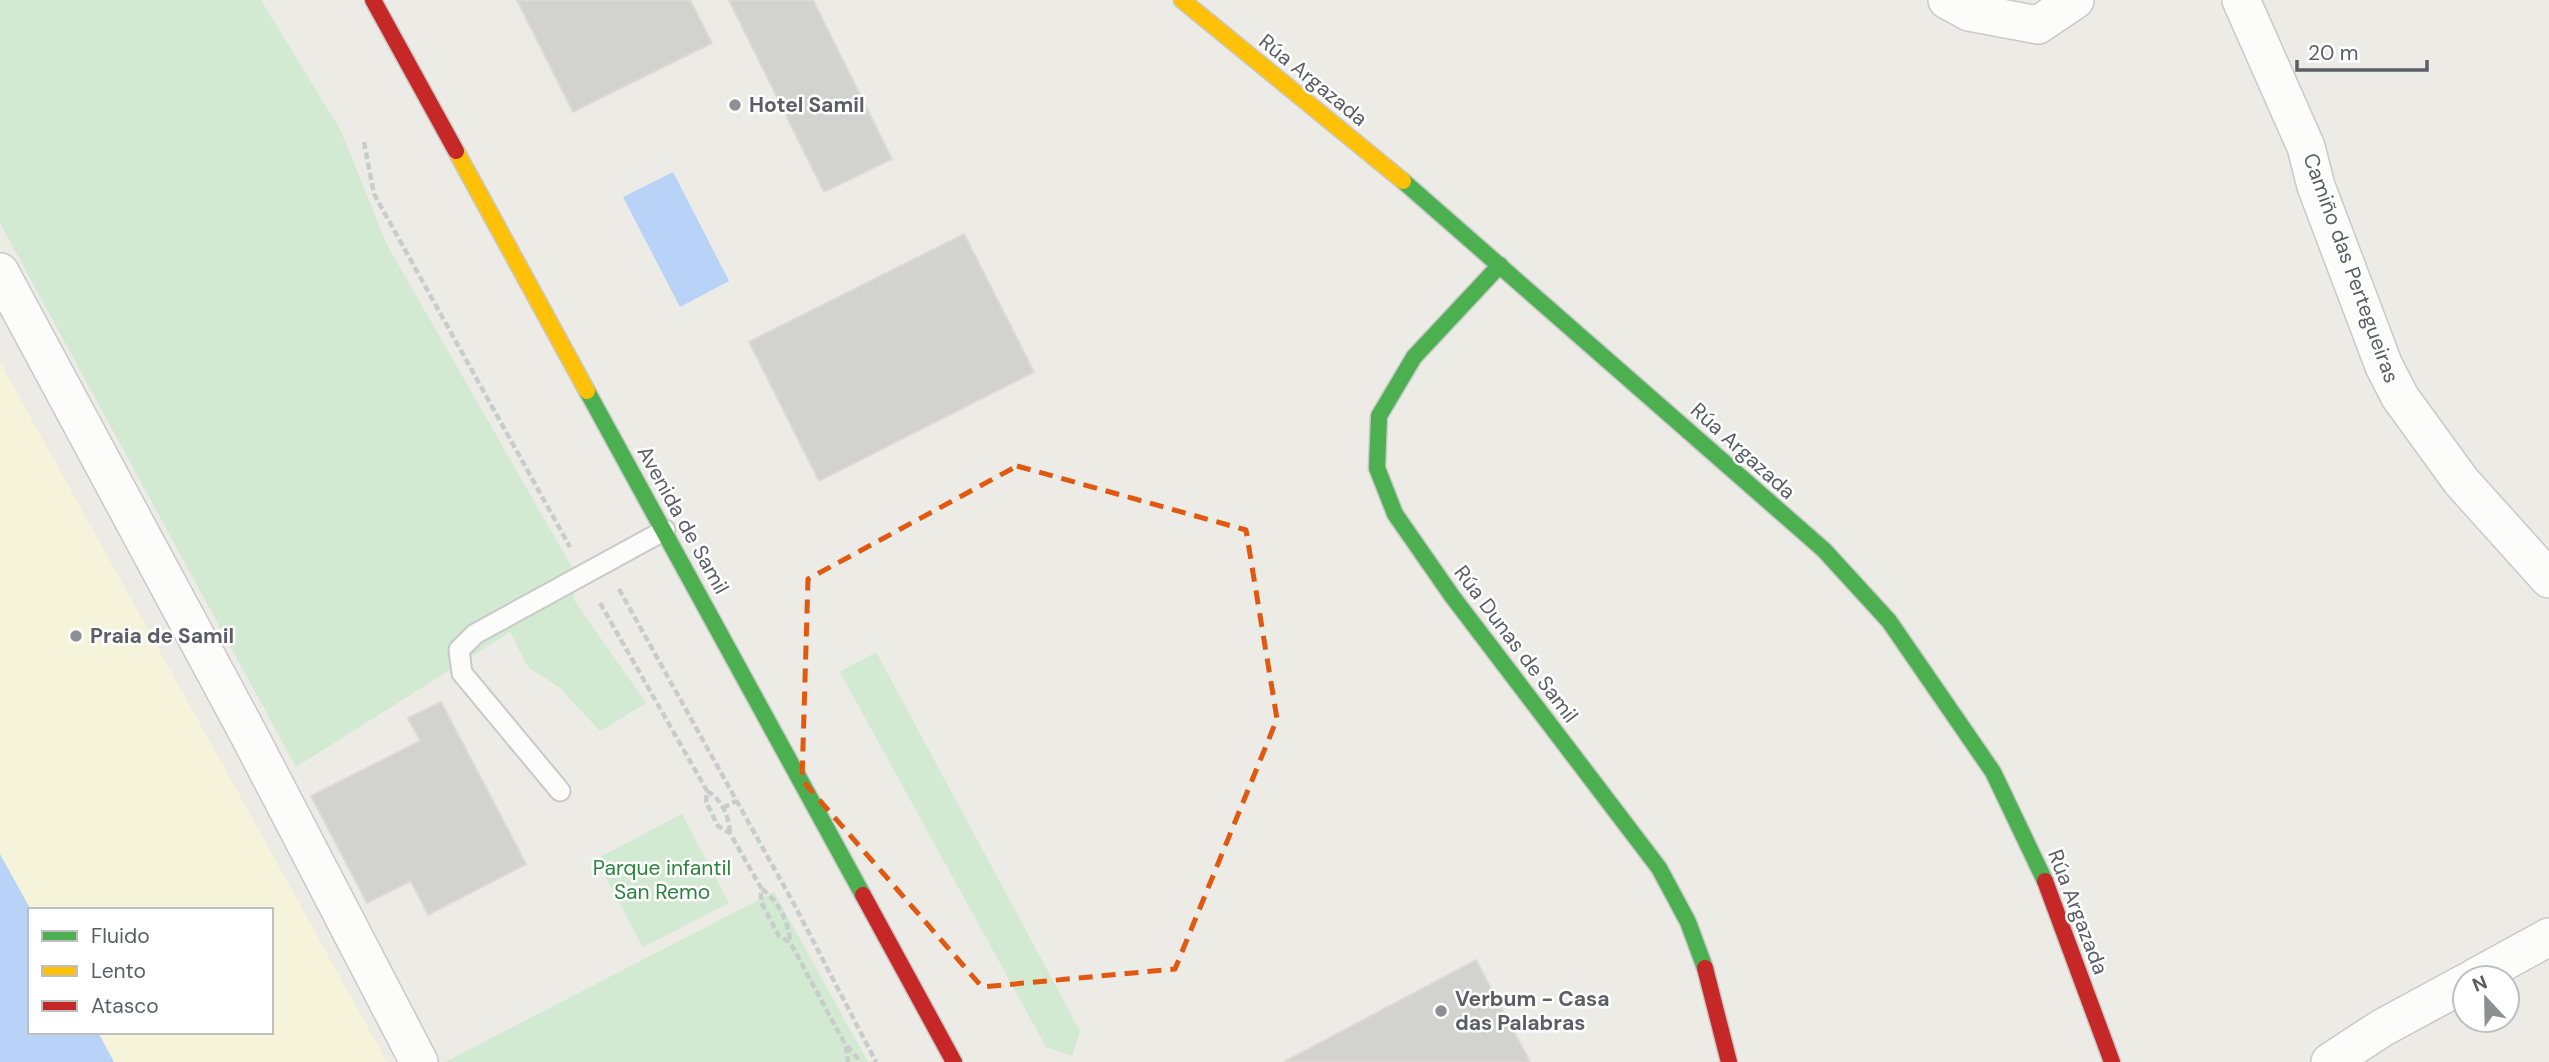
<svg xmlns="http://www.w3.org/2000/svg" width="2549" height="1062" viewBox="0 0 2549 1062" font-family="'DM Sans',sans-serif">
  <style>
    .green { fill: #d2e9d2 }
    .sand { fill: #f5f3d9; fill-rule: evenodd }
    .water { fill: #b8d3f7 }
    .building { fill: #d2d2ce; stroke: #dcdad4; stroke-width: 2 }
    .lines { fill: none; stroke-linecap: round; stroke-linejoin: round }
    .lane-casing { stroke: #c8c9c8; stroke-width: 23 }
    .street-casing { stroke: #c8c9c8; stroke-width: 40 }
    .fast-casing { stroke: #c8c8c8; stroke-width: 19 }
    .slow-casing { stroke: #c8c8c8; stroke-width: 19 }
    .jam-casing { stroke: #c8c8c8; stroke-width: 19 }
    .path { stroke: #c8cdcb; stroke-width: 4.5; stroke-dasharray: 7 3.5; stroke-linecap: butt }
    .lane { stroke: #fcfcfb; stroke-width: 19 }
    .street { stroke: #fcfcfb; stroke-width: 37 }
    .fast { stroke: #4caf50; stroke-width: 16 }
    .slow { stroke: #ffc107; stroke-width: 16 }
    .jam { stroke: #c62828; stroke-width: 16 }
    .marked { fill: none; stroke: #e15910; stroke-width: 5; stroke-dasharray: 14 9; stroke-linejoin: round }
    .poi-dot { fill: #8e8f92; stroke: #fff; stroke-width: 2.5 }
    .labels { text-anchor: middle; stroke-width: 5; stroke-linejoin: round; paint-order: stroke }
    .street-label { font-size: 21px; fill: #5b5e65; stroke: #fff }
    .poi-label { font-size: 21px; font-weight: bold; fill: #5b5e65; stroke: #fff; text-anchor: start }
    .park-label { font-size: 21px; fill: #2d823d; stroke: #fff }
  </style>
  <rect width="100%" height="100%" fill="#ecebe5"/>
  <g class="green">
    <path d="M0 0H261L341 131 387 245 573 569 574 600 646 703 600 731 560 688 528 667 510 632 296 767 0 223Z"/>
    <path d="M876 652 1080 1031 1072 1056 1046 1047 840 672Z"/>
    <path d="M682 814 729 903 643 947 596 859Z"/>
    <path d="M774 892 868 1062H445Z"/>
  </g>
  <path class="sand" d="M0 362 387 1062H0ZM30 910H271V1032H30Z"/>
  <g class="water">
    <path d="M673 172 729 281 680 307 623 197Z"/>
    <path d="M0 854 31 910 30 1032H98L114 1062H0Z"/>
  </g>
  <g class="building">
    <path d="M517 0H690L712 43 573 112Z"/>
    <path d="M729 0H813L892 159 824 192Z"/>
    <path d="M964 234 1034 372 819 481 749 342Z"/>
    <path d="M441 702 526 864 428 915 411 881 367 903 311 796 420 741 408 718Z"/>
    <path d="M1476 960 1530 1062H1284Z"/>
  </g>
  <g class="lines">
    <defs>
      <path id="lane" d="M560 791 462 673 459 650 475 634 665 530"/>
      <g id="street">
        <path d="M1947 0 1969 12 2038 25 2075 0"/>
        <path d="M2241 0 2306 147 2316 186 2384 366 2400 397 2461 481 2549 579"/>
        <path d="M0 272 250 737 419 1062"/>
        <path d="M2474 978 2549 937"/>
        <path d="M2330 1062 2382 1028 2465 983"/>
      </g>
      <g id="fast">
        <path d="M1403 181 1824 550 1889 621 1993 772 2045 881"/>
        <path d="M1500 265 1414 357 1379 416 1377 468 1395 514 1452 596 1659 868 1688 922 1705 968"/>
        <path d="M587 391 863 895"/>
      </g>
      <g id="slow">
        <path d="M1182 0 1403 181"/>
        <path d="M456 151 587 391"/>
      </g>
      <g id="jam">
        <path d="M373 0 456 151"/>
        <path d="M2045 881 2112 1062"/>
        <path d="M863 895 954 1062"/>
        <path d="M1705 968 1729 1062"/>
      </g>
    </defs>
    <use href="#lane" class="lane-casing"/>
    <use href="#street" class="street-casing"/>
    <use href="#fast" class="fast-casing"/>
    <use href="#slow" class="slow-casing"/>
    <use href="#jam" class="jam-casing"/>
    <g class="path">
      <path d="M364 142 374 194 570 547"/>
      <path d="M619 589 795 906 876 1062"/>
      <path d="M600 603 707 791 706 802 718 826 730 833 761 888V902L779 936 790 942 846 1046 848 1062"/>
      <path d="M707 791C722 799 729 817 730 833"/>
      <path d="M723 808 736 801"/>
      <path d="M762 889C778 901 789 922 790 942"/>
      <path d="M847 1046 861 1062"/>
    </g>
    <use href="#lane" class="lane"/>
    <use href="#street" class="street"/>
    <use href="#fast" class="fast"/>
    <use href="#slow" class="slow"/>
    <use href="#jam" class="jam"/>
  </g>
  <path class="marked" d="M1017 466 1246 530 1277 719 1175 969 982 987 802 780 808 579Z"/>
  <g class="poi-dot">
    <circle cx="735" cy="105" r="7"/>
    <circle cx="76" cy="636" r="7"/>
    <circle cx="1441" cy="1011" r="7"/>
  </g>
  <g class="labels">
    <g class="street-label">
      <text transform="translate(1313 80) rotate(39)" y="7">Rúa Argazada</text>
      <text transform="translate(2351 268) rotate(70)" y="7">Camiño das Pertegueiras</text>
      <text transform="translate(1743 451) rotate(42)" y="7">Rúa Argazada</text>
      <text transform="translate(683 520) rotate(61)" y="7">Avenida de Samil</text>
      <text transform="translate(1516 644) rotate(53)" y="7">Rúa Dunas de Samil</text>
      <text transform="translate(2078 912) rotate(69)" y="7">Rúa Argazada</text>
    </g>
    <g class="poi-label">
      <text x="749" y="112">Hotel Samil</text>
      <text x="90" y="643">Praia de Samil</text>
      <text x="1455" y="1006">Verbum - Casa<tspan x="1455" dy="24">das Palabras</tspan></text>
    </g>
    <g class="park-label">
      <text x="662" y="875">Parque infantil<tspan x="662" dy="24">San Remo</tspan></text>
    </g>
  </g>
  <rect x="28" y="908" width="245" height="126" fill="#ffffff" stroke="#bdbfc1" stroke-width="2"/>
  <rect x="42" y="931" width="35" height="10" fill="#4caf50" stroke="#bdbfc1" stroke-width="2"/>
  <text x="91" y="943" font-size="21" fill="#5b5e65">Fluido</text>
  <rect x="42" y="966" width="35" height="10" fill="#ffc107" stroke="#bdbfc1" stroke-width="2"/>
  <text x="91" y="978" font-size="21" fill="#5b5e65">Lento</text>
  <rect x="42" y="1001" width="35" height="10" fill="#c62828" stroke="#bdbfc1" stroke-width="2"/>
  <text x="91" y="1013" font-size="21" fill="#5b5e65">Atasco</text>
  <g transform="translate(2486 999) rotate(338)"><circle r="33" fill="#ffffff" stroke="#bdbfc1" stroke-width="2"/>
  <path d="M0-5L12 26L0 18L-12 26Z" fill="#8e8f92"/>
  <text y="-10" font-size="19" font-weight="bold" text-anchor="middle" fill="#5b5e65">N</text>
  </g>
  <path d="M2297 60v10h130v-10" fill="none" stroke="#5b5e65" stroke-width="3.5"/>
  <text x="2308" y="60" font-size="21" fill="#5b5e65" stroke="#ffffff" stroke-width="5" paint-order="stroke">20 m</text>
</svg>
